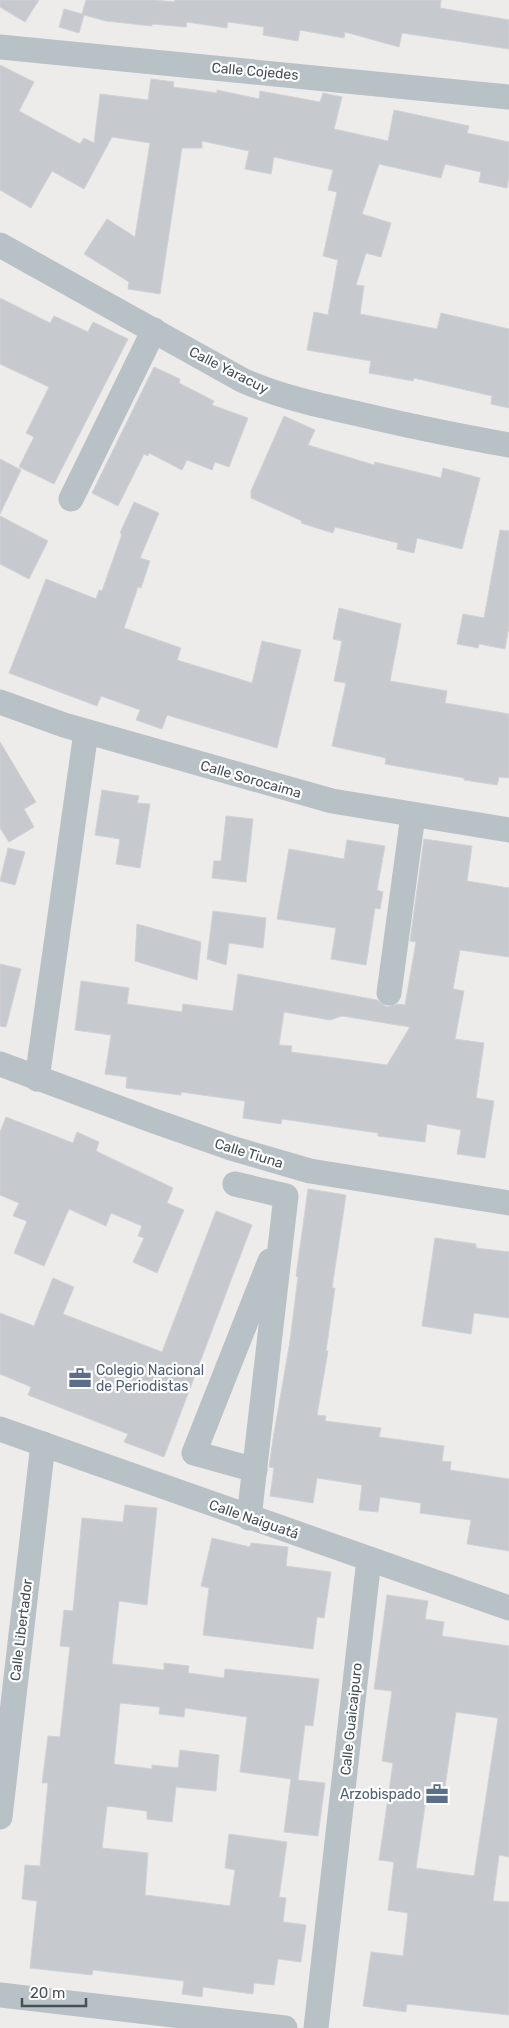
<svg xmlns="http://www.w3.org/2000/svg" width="509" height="2028" viewBox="0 0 509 2028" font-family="Rubik,sans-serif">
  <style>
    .building { fill: #c6c9ce; stroke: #d0d2d6; fill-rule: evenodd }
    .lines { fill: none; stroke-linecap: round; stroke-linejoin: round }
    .minor { stroke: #b8c1c6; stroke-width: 25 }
    .labels { text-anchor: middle; stroke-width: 4.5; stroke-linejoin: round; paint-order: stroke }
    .street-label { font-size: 14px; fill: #465056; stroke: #fff }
    .service-label { font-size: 14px; fill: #4e5e75; stroke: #fff; text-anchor: start }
  </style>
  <rect width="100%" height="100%" fill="#eeebeb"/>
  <g class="building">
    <path d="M0 0H39L25 22 0 7Z"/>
    <path d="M86 0H155L174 2 175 0H441L440 8 509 20V49L402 33 399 47 345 32 344 38 300 30 298 41 263 35 264 27 228 22 227 28 187 22 186 27 152 24V26L106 21 84 15 79 33 59 27 64 9 82 14Z"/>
    <path d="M0 65 34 82 19 111 80 144 84 138 94 143 100 94 148 100 151 79 174 82 173 87 217 93V90L259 99 260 91 320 102 323 93 342 97 334 129 388 141 394 110 469 126 467 133 509 142V177L507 188 479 182 481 172 445 164 441 178 379 164 362 214 391 223 381 257 366 253 356 285 364 286 360 314 437 329 441 313 509 329V408L491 404 492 396 414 378 413 381 369 373 371 361 307 350 314 312 328 315 338 260 323 256 337 192 328 190 333 170 274 157 271 174 245 169 249 151 202 141V148H182L160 294 128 289 129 282 84 254 107 219 135 237 150 143 112 137 84 189 52 171 31 208 0 190Z"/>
    <path d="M0 298 50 323 54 316 88 332 93 322 128 339 54 484 19 467 34 437 26 433 49 387 0 364Z"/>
    <path d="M154 367 180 379 179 383 214 401 212 405 248 418 229 467 215 462 212 470 187 460 182 470 149 453 148 456 144 454 118 506 92 493Z"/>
    <path d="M284 416 315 430 308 445 374 465 375 462 441 478 443 468 480 478 462 549 417 538 414 553 397 549 398 543 335 527 333 533 301 523 302 521 251 498V491Z"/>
    <path d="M0 459 21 470 0 514Z"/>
    <path d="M134 502 159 513 140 558 150 561 141 588 138 587 124 628 181 648 177 660 252 683 262 641 301 650 277 748 167 715 162 729 136 720 140 710 101 696 97 706 9 673 46 579 96 599 99 590 102 591 122 534 120 533Z"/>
    <path d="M0 516 48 541 29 579 0 564Z"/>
    <path d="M500 530 509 531V626L505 649 479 644 478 648 457 644 463 614 484 618Z"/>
    <path d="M339 608 401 624 390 681 447 691 445 703 509 714V778L499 777 497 785 464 780V778L385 764 386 758 332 746 346 683 334 681 342 641 333 639Z"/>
    <path d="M0 742 36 802 24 809 34 827 9 842 0 828Z"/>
    <path d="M102 790 139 796 137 803 150 804 140 868 116 864 120 839 95 835Z"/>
    <path d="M226 816 253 819 246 882 212 878 214 861H221Z"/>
    <path d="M424 839 472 846 467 881 509 888V957L460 950 453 989 464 991 455 1039 484 1043 476 1098 494 1101 485 1158 457 1154 461 1130 427 1124 425 1142 378 1136V1133L282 1119 281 1124 243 1118 245 1101 181 1092V1095L126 1088 127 1077 105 1074 111 1035 75 1030 81 981 129 988 127 1004 182 1012 183 1004 233 1011 238 974 377 1000 387 1007 397 1004 405 1005 416 942 410 941ZM284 1012 330 1020 342 1016 410 1027 387 1065 291 1052 292 1046 279 1045Z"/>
    <path d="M347 840 385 846 377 890 383 892 380 909 375 908 366 965 331 959 336 928 277 919 289 849 344 859Z"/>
    <path d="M8 848 25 852 15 885 0 881Z"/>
    <path d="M213 911 266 918 263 948 229 943 226 965 207 959Z"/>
    <path d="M137 924 201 942 197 980 135 961Z"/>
    <path d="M0 964 21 969 6 1027 0 1026Z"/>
    <path d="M6 1117 73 1143 77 1132 99 1142 96 1151 173 1188 167 1203 184 1210 157 1273 133 1262 144 1238 138 1236 142 1226 111 1213 106 1226 69 1209 44 1266 14 1253 27 1221 13 1216 19 1203 0 1195V1132Z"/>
    <path d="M308 1189 346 1195 332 1288H335L326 1351H328L317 1415 326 1416 325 1421 381 1428 379 1437 444 1446 442 1461 451 1462 450 1470 509 1479V1551L467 1544 471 1520 420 1513 421 1503 380 1497 378 1512 359 1510 362 1485 317 1478 313 1503 270 1496 274 1468 269 1467 273 1439 290 1341 298 1277 296 1276Z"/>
    <path d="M216 1211 252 1225 164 1457 124 1442 128 1434 28 1395 31 1387 0 1374V1313L34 1326 53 1278 74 1287 63 1314 162 1352Z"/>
    <path d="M435 1238 476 1244V1248L509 1252V1318L474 1313 471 1334 422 1326Z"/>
    <path d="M125 1505 157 1508 147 1605 119 1601 112 1664 164 1670V1663L189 1666 188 1673 224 1678 225 1669 319 1679 313 1726 305 1725 298 1780 325 1783 318 1836 284 1832 291 1779 240 1772 247 1717 185 1708 184 1717 159 1714 160 1707 120 1703 114 1764 152 1769V1765L178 1768 180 1750 219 1755 216 1791 176 1787 172 1822 147 1819V1811L107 1806 102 1848 148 1853 145 1895 230 1906 235 1870 225 1868 229 1834 287 1842 279 1897 286 1898 283 1922 306 1925 301 1962 278 1959 274 1985 254 1983 253 1994 203 1987 202 1997 182 1994 184 1981 93 1970 92 1975 30 1968 37 1901 22 1899 25 1865 40 1866 48 1783H42L48 1736 60 1737 70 1647 60 1646 64 1610 73 1611 82 1518 123 1522Z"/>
    <path d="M212 1538 250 1547 251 1543 288 1547 286 1566 331 1572 324 1618 317 1617 313 1649 203 1635 209 1588 201 1586Z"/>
    <path d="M387 1595 428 1601 425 1619 444 1622 442 1636 509 1646V1857L499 1855 493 1901 509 1902V2015L407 2004 406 2012 363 2006 371 1952 403 1956 408 1913 388 1910 394 1862 379 1860 393 1763 382 1761 392 1691 374 1689ZM456 1712 498 1718 474 1876 416 1868 427 1792 444 1794Z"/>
  </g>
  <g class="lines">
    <g class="minor">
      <path d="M0 47 509 97"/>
      <path d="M0 245 242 380C280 397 318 405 359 414 409 426 459 436 509 445"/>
      <path d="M71 499 154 330"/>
      <path d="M0 702 64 725 332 801 509 830"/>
      <path d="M389 993 413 815"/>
      <path d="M0 1064 154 1121 231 1148 310 1171 509 1203"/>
      <path d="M37 1079 86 732"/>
      <path d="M235 1184 286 1196 249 1518"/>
      <path d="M0 1429 509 1608"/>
      <path d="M255 1470 194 1453 270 1261"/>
      <path d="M0 1817 43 1444"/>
      <path d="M0 1995 285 2028"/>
      <path d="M316 2028 369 1559"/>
    </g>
  </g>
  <defs>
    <symbol id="office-bare" viewBox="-9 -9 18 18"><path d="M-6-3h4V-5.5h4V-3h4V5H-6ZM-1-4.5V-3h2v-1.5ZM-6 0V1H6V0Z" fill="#5c6f8a" stroke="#fff" stroke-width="2.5" paint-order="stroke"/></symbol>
  </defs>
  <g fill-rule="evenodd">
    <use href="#office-bare" x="64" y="1362" width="32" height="32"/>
    <use href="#office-bare" x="421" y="1778" width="32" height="32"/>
  </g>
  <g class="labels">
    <g class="street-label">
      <text transform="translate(255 71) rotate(5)" y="5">Calle Cojedes</text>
      <text transform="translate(229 370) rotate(27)" y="5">Calle Yaracuy</text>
      <text transform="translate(251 779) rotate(16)" y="5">Calle Sorocaima</text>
      <text transform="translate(249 1153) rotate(17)" y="5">Calle Tiuna</text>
      <text transform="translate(254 1519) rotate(19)" y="5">Calle Naiguatá</text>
      <text transform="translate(21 1630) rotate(-83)" y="5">Calle Libertador</text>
      <text transform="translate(351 1719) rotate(-84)" y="5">Calle Guaicaipuro</text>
    </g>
    <g class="service-label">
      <text x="96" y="1375">Colegio Nacional<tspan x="96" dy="16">de Periodistas</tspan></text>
      <text x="421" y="1799" text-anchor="end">Arzobispado</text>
    </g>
  </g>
  <path d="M22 1998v8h64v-8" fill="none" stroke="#465056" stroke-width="2.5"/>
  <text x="30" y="1998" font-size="15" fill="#465056" stroke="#ffffff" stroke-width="4" paint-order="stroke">20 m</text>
</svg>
